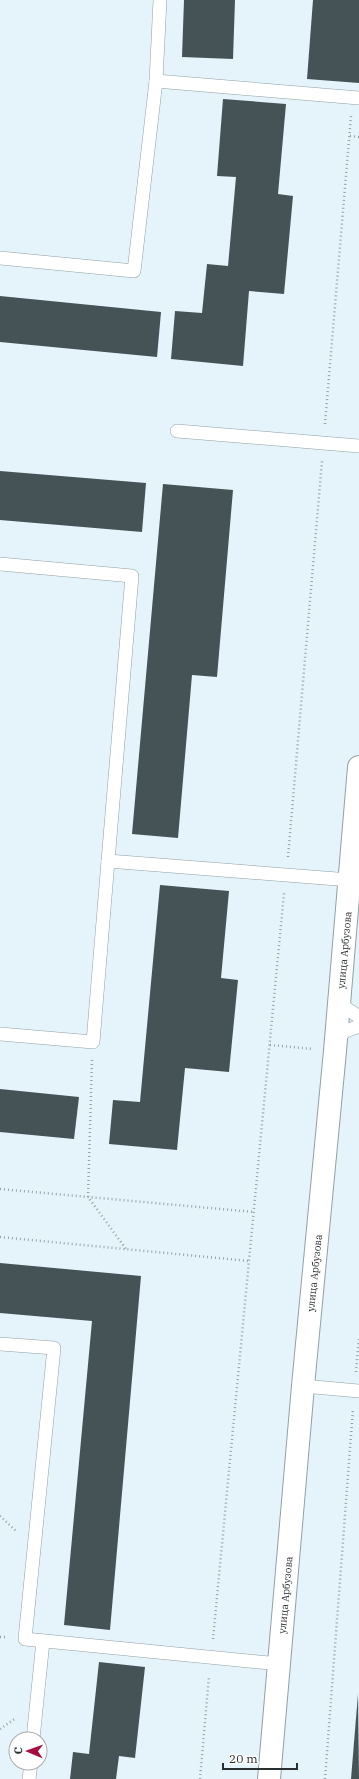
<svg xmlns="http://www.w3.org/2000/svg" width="359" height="1779" viewBox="0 0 359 1779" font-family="'IBM Plex Serif',serif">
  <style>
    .building { fill: #455357 }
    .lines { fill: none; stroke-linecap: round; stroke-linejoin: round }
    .service-casing { stroke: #91a0a5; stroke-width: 14 }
    .tertiary-casing { stroke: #91a0a5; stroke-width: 24 }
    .path { stroke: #97a3a8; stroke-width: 2.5; stroke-dasharray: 1 3; stroke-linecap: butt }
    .service { stroke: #fff; stroke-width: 13 }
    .tertiary { stroke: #fff; stroke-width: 22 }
    .labels { text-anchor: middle; stroke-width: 4; stroke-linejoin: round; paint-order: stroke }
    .street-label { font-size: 10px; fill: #292f31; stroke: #fefefe }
  </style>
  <rect width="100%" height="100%" fill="#e4f4fa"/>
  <g class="building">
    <path d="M184 0H235L233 59 182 57Z"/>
    <path d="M313 0H359V83L307 79Z"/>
    <path d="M223 99 286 104 278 194 293 196 284 294 249 291 243 366 171 359 175 311 202 313 207 264 228 266 236 177 217 176Z"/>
    <path d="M0 296 161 312 157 357 0 342Z"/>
    <path d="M0 471 146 483 142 532 0 520Z"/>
    <path d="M163 484 233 490 217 677 192 675 178 838 132 834Z"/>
    <path d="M160 885 229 891 221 978 238 980 229 1072 185 1068 177 1150 109 1144 113 1100 140 1102Z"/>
    <path d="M0 1089 79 1097 74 1139 0 1132Z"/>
    <path d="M0 1263 141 1276 110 1630 64 1625 92 1321 0 1313Z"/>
    <path d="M99 1662 145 1667 135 1758 119 1756 116 1779H70L73 1752 89 1754Z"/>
    <path d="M358 1694 359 1779H351Z"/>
  </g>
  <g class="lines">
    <defs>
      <g id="service">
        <path d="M156 81 160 0"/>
        <path d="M0 258 134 271 156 81 359 98"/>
        <path d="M177 431 359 446"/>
        <path d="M0 564 132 576 108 861"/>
        <path d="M340 999 346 1008 359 1017"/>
        <path d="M0 1034 93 1042 108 861 350 880"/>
        <path d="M336 1038 346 1031 359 1026"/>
        <path d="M0 1344 54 1348 25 1639 279 1664"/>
        <path d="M303 1386 359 1391"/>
        <path d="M33 1739 43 1641"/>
        <path d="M29 1779 31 1763"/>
      </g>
      <path id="tertiary" d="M269 1779 303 1386 335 1051 359 767"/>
    </defs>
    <use href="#service" class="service-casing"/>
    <use href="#tertiary" class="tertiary-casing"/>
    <g class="path">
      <path d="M350 136 359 137"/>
      <path d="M325 424 351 116"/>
      <path d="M288 857 322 461"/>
      <path d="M270 1045 313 1049"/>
      <path d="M92 1060 88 1197 126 1249"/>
      <path d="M0 1189 254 1212"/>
      <path d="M0 1237 249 1261"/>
      <path d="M356 1372 359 1337"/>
      <path d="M0 1516 16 1531"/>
      <path d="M0 1637H7"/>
      <path d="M213 1639 284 893"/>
      <path d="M0 1729 16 1718"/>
      <path d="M200 1779 209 1676"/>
      <path d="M325 1779 353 1409"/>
    </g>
    <use href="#service" class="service"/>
    <use href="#tertiary" class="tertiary"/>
  </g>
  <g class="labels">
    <g class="street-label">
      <text transform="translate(344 950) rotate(-85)" y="4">улица Арбузова</text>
      <text transform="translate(314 1273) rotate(-84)" y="4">улица Арбузова</text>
      <text transform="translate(285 1595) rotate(-85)" y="4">улица Арбузова</text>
    </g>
  </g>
  <g transform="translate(28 1751) rotate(272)"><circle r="19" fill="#fefefe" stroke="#a9abac"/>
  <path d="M0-3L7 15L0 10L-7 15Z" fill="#a60d41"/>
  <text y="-6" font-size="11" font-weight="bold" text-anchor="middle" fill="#292f31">С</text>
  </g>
  <path d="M223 1763v6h74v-6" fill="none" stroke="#292f31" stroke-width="2"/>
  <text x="229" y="1763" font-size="12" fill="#292f31" stroke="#fefefe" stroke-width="3" paint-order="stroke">20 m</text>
</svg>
